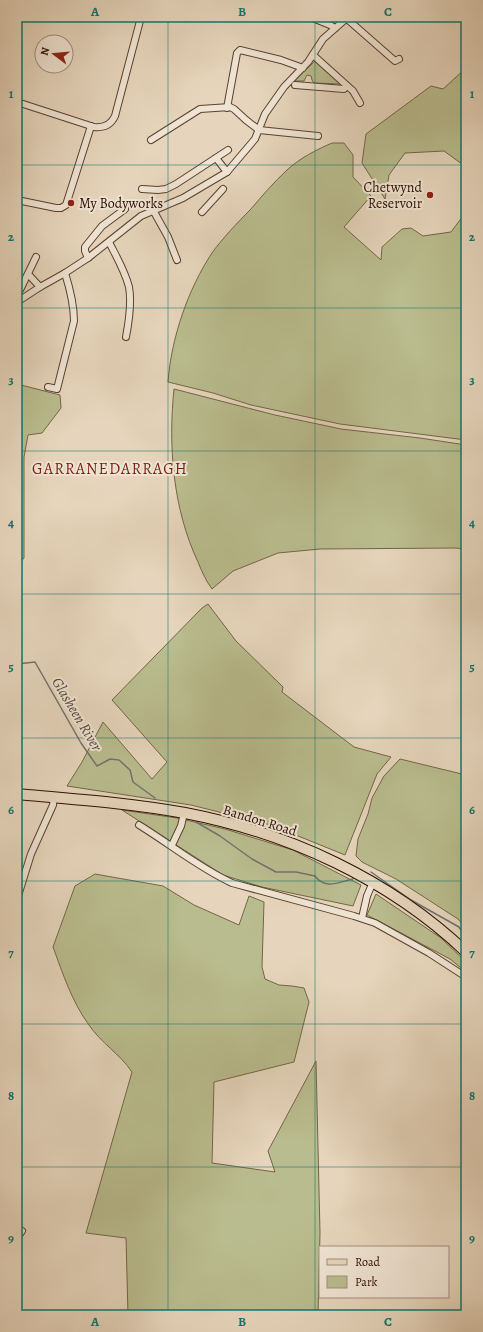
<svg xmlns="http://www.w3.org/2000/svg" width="483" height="1332" viewBox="0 0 483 1332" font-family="Alegreya,serif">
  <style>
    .green { fill: #b9bc8e; stroke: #736647 }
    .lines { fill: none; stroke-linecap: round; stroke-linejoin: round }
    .stream { stroke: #707371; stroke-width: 1.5 }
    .minor-casing { stroke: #5b402f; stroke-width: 8 }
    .primary-casing { stroke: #2d0f00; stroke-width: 12 }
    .minor { stroke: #efe4d3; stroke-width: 6 }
    .primary { stroke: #e6d5bc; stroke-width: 10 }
    .grid { fill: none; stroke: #0f766e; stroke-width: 1; stroke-opacity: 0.55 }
    .poi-dot { fill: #8f2418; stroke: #efe4d3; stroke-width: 1.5 }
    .labels { text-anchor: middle; stroke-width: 4; stroke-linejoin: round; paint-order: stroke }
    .poi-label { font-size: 14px; fill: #2d0f00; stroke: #efe4d3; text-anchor: end }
    .street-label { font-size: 14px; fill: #2d0f00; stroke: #efe4d3 }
    .water-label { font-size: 15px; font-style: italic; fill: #544942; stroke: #efe4d3 }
    .quarter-label { font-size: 16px; letter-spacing: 1px; fill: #7a1f14; stroke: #efe4d3 }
    .neatline { fill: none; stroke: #0f766e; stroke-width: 1.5 }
    .grid-label { font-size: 13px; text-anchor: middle; font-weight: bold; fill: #0f766e }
  </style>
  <rect width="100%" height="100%" fill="#e6d5bc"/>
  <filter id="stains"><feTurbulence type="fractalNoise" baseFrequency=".005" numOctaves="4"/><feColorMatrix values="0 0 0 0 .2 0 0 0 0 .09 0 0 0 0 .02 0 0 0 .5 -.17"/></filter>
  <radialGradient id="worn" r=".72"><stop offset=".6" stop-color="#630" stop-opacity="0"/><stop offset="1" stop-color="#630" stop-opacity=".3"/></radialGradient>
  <g class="green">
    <path d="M316 60 341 83V84L314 83 312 80 311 76 307 75 304 81H294Z"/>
    <path d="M466 68V120L462 122 466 127V167L444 151 405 153 389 175 385 199 362 163 366 134 431 86 443 89Z"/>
    <path d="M332 143H344L353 155V177L371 196 344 227 381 260 382 247 402 229 411 228 423 236 451 232 466 212V440L340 424 251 405 213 393 168 382C171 339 188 289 212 253 221 240 238 222 250 210 262 196 274 182 287 170 300 158 316 150 332 143Z"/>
    <path d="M17 384 60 395 61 408 42 433 28 435 24 457V558L17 566Z"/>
    <path d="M174 389 275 415 341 429 420 438 466 445V549L455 548 320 549 278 553 233 571 212 589C206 581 202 572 198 562 173 509 168 446 174 389Z"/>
    <path d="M208 604 236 641 283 687 282 692 354 747 391 757 377 774 345 855 271 825 191 805 67 786 82 762 103 722 152 779 167 762 112 700 202 608Z"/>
    <path d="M400 759 466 775V928L458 919 396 879 362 862 356 856 358 839 368 814 372 798 384 776Z"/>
    <path d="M122 810 177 818 225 829 293 850 361 885 353 906 262 887 223 875Z"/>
    <path d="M95 874 163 886 194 905 239 925 249 896 264 902 262 967 265 979 279 985 292 986 304 988 309 1002 294 1062 214 1082 212 1163 275 1172 268 1151 316 1061 320 1233 318 1315H128L126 1238 86 1233 132 1072C120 1054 101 1043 89 1025 72 1002 63 974 53 947L75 886Z"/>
    <path d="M376 894 441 938 466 962V972L450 959 367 915Z"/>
  </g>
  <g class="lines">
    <g class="stream">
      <path d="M17 664 35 662 81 743 97 766 110 759 119 760 130 770 133 782 155 798"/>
      <path d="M196 822 220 836 252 859 276 872H296L315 876C325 890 339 882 353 879"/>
      <path d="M371 872 411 900 459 927 466 938"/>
    </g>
    <defs>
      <g id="minor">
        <path d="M310 17 330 25 335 28"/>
        <path d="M346 18 395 61 399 59"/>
        <path d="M313 55 353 91 360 103"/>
        <path d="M295 85 344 89 347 86"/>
        <path d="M17 102 94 127C104 128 111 125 115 116L141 17"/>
        <path d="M227 108 237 53 240 50 281 60 303 68"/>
        <path d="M151 140 200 109 230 107 234 109 246 120 259 130 318 136"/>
        <path d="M216 158 227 172"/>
        <path d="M142 189 158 190 166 189 176 184 228 150"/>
        <path d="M17 200 56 208H61L66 205 91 126"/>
        <path d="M153 210 168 237 177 260"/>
        <path d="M202 212 223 189"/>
        <path d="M109 242C116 256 125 271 129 287 132 303 129 321 126 337"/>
        <path d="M88 258 85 251V247L102 226 125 209"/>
        <path d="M28 274 40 287"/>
        <path d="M20 290 36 257"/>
        <path d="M17 302 40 287 65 273 88 258 141 216 183 198 227 172 255 139 265 114 284 87 308 62 323 39 348 17"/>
        <path d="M48 387 57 389 74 321C74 304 70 289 65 273"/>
        <path d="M139 825C170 844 199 868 232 883L354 916 375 923 429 953 466 977"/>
        <path d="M172 845 181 826 184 813"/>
        <path d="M17 899 31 854 53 805 54 797"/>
        <path d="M362 918 367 896 373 882"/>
        <path d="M17 1238 22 1231"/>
      </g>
      <path id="primary" d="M17 794C73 799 130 803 185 813 289 833 389 879 466 952"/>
    </defs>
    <use href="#minor" class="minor-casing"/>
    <use href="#primary" class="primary-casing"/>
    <use href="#minor" class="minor"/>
    <use href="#primary" class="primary"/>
  </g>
  <path class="grid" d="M168 17V1315M315 17V1315M17 165H466M17 308H466M17 451H466M17 594H466M17 738H466M17 881H466M17 1024H466M17 1167H466"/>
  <g class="poi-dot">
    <circle cx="430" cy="195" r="4"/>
    <circle cx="71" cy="203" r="4"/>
  </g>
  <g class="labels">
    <g class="poi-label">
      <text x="422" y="192">Chetwynd<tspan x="422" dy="16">Reservoir</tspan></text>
      <text x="79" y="208" text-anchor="start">My Bodyworks</text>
    </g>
    <g class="street-label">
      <text transform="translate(260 820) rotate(17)" y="5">Bandon Road</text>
    </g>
    <g class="water-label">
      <text transform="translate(77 714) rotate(59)" y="5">Glasheen River</text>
    </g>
    <g class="quarter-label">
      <text x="110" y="474">GARRANEDARRAGH</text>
    </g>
  </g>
  <rect width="483" height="1332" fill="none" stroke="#e6d5bc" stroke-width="44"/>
  <rect x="319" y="1246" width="130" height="52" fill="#efe4d3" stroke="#a18f7f"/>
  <rect x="327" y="1259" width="20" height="6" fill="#e6d5bc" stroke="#a18f7f"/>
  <text x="355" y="1266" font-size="12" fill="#2d0f00">Road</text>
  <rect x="327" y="1276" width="20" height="12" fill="#b9bc8e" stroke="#a18f7f"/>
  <text x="355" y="1286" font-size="12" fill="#2d0f00">Park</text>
  <g transform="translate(54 54) rotate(286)"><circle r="19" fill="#efe4d3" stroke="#a18f7f"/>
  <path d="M0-3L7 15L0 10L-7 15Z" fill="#8f2418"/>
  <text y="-6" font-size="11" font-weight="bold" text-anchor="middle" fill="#2d0f00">N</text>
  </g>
  <rect x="22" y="22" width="439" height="1288" class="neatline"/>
  <g class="grid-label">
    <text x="95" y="16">A</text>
    <text x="242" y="16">B</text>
    <text x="388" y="16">C</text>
    <text x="11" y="98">1</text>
    <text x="472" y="98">1</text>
    <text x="11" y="241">2</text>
    <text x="472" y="241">2</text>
    <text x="11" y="384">3</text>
    <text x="472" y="384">3</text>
    <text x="11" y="527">4</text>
    <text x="472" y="527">4</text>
    <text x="11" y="671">5</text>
    <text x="472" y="671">5</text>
    <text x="11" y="814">6</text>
    <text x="472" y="814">6</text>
    <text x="11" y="957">7</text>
    <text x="472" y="957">7</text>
    <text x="11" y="1100">8</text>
    <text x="472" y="1100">8</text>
    <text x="11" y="1243">9</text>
    <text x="472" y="1243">9</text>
    <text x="95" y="1326">A</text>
    <text x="242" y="1326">B</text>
    <text x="388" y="1326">C</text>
  </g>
  <rect width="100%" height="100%" filter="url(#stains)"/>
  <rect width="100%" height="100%" fill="url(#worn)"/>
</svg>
